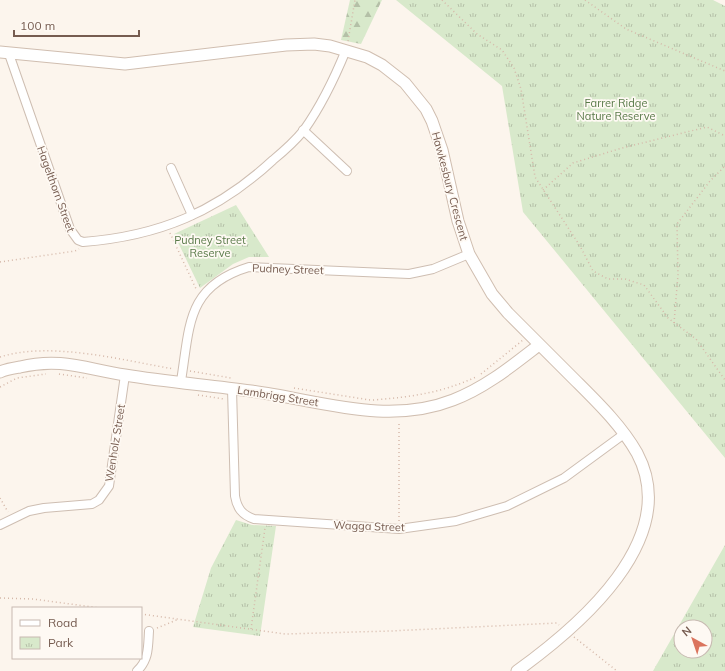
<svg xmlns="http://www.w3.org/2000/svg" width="725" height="671" viewBox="0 0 725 671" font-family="Mulish,sans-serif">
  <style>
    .forest { fill: url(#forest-firs) }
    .park { fill: url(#park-tufts); fill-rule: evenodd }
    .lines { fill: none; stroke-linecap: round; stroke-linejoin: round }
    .street-casing { stroke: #cebeb2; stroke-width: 10 }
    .secondary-casing { stroke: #d0beb0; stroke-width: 13 }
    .path { stroke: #d5b8a9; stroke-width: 1.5; stroke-dasharray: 1 3; stroke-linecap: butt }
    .street { stroke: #fff; stroke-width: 8 }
    .secondary { stroke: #fff; stroke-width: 11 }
    .labels { text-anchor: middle; stroke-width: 3.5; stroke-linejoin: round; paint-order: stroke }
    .park-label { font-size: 11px; fill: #597a49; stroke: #fef9f3 }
    .street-label { font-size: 11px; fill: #765c50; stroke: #fef9f3 }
  </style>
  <defs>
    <pattern id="forest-firs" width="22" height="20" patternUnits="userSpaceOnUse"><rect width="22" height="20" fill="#d8e9cb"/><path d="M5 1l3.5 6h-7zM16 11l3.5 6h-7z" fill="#b4c0a7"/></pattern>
    <pattern id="park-tufts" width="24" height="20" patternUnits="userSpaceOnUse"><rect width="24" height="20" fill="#d8e9cb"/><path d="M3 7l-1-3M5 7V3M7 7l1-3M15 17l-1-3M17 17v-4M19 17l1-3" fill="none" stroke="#b4c0a7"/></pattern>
  </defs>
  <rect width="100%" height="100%" fill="#fcf5ed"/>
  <path class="forest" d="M350 0H382L361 44 341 40Z"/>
  <g class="park">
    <path d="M396 0H713L725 6V458L523 212 502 86Z"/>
    <path d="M236 205 269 257H249L233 264 200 288 174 234Z"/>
    <path d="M236 520 252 525 276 526 260 636 193 627 211 568Z"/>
    <path d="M725 545V671H653ZM681 627H705V651H681Z"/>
  </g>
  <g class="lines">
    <defs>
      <g id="street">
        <path d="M9 54 70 229 78 240 83 242C159 236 217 212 273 160 284 151 295 141 304 130 321 106 335 77 346 50"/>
        <path d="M303 130 347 171"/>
        <path d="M171 168 192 215"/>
        <path d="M181 381C190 326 186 286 249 267L409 274 433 269 469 254"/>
        <path d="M232 389 235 496C237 508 242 515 254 519L399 529 456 521 507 506 564 478 624 434"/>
        <path d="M0 525 29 511 44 508 92 504 99 500 109 486 125 375"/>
        <path d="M137 671C149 660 148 647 149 631"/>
      </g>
      <g id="secondary">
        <path d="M0 52 125 64 286 45 314 44 330 46 367 57 382 65 405 83 426 109 432 121 442 150 458 221 469 254 492 294 508 313C530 335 552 357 574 379 597 402 621 425 637 453 683 539 578 627 517 671"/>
        <path d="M0 372C6 369 14 368 20 367 61 357 86 369 125 375 166 382 209 385 251 391 318 400 387 426 453 400 485 388 513 365 539 345"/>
      </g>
    </defs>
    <use href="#street" class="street-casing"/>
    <use href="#secondary" class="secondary-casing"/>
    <g class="path">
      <path d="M442 0 477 34 502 50 514 68 521 89 535 177 580 246 593 271 608 279H625L644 285 668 318 696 339 725 380"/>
      <path d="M585 0 626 29 725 71"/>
      <path d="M348 41 355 0"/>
      <path d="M543 190 573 163 622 148 707 127 725 136"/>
      <path d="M170 233 197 291"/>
      <path d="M0 262 75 251 79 249"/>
      <path d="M674 323 678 275 677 224 710 181 725 166"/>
      <path d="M0 357C51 341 121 360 174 369"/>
      <path d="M190 371 231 378"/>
      <path d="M59 374 87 378"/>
      <path d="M481 374 523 340"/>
      <path d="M0 387 17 378 46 374"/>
      <path d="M294 388 370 400"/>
      <path d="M198 395 224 399"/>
      <path d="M373 400C411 397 441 393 476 377"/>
      <path d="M0 498 8 512"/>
      <path d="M399 521V421"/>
      <path d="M0 598 33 599 100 608"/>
      <path d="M141 614 285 634 390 631 557 623 559 625"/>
      <path d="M157 628 179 619"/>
      <path d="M251 629 265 528"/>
      <path d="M574 637 617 671"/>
    </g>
    <use href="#street" class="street"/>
    <use href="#secondary" class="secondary"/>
  </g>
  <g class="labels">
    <g class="park-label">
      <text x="616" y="107">Farrer Ridge<tspan x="616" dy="13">Nature Reserve</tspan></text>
      <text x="210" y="244">Pudney Street<tspan x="210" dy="13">Reserve</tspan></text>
    </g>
    <g class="street-label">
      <text transform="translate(450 186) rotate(75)" y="4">Hawkesbury Crescent</text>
      <text transform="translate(56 189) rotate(70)" y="4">Hagelthorn Street</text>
      <text transform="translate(288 269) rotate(2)" y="4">Pudney Street</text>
      <text transform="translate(278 396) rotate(9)" y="4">Lambrigg Street</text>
      <text transform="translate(115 443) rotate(-81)" y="4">Wenholz Street</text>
      <text transform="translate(369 526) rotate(2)" y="4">Wagga Street</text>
    </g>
  </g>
  <rect x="12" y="607" width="130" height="52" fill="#fef9f3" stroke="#c8bab2"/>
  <rect x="20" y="620" width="20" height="6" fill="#ffffff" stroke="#c8bab2"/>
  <text x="48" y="627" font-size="12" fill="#765c50">Road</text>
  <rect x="20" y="637" width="20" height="12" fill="url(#park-tufts)" stroke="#c8bab2"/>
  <text x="48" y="647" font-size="12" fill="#765c50">Park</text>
  <g transform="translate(693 639) rotate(320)"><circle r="19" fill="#fef9f3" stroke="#c8bab2"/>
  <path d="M0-3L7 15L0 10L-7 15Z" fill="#db745d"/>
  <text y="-6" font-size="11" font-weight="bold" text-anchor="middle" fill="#765c50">N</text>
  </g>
  <path d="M14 30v6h125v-6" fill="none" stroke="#765c50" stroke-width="2"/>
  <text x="20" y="30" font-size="12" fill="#765c50" stroke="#fef9f3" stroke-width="3" paint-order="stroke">100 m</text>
</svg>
